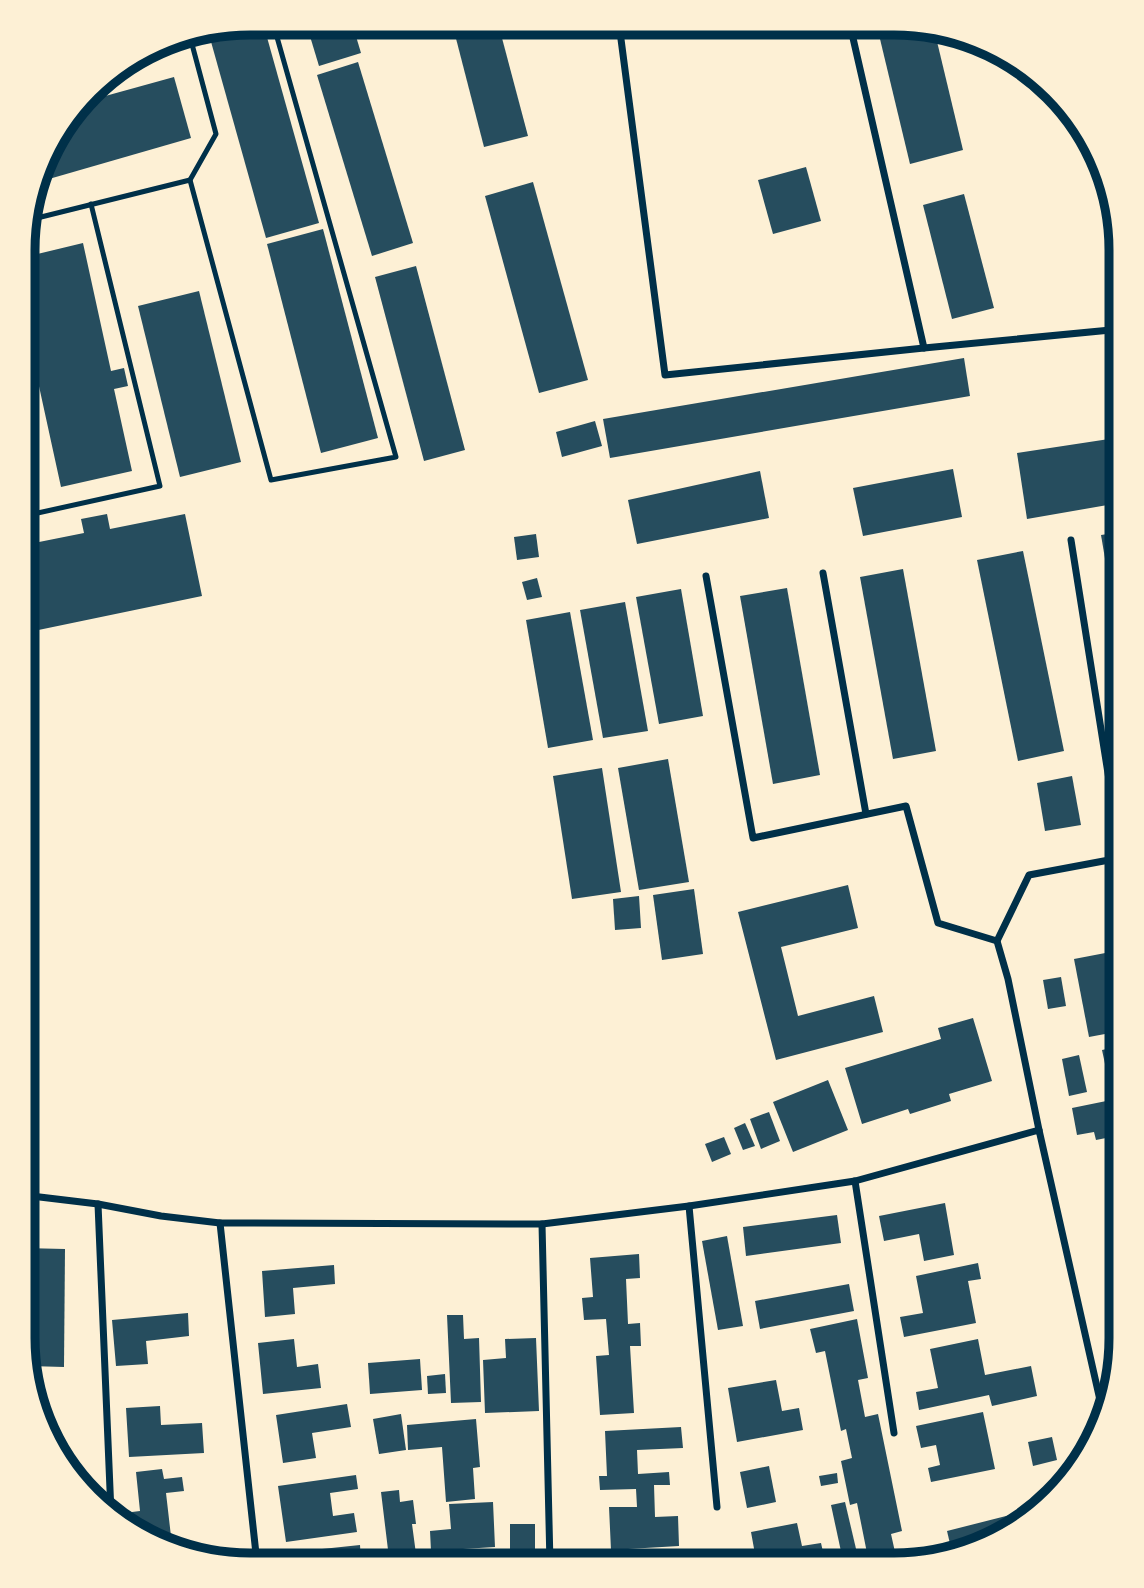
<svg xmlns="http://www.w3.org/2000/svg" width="1144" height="1588" viewBox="0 0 1144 1588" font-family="Inter,sans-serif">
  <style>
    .building { fill: #264d5e }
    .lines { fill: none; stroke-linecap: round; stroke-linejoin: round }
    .service { stroke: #003049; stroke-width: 5 }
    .minor { stroke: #003049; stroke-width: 7 }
    .rim { fill: none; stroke: #003049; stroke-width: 9 }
  </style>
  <rect width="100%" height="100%" fill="#fdf0d5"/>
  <g class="building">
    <path d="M250 23H263L319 223 266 238 208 31Z"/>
    <path d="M306 23H352L361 53 319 66Z"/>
    <path d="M452 23H498L528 136 484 147Z"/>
    <path d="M930 27 934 29 963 150 910 164 880 39Z"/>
    <path d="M358 62 413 243 372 256 317 75Z"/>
    <path d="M174 77 191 138 42 181 40 174 53 137 80 103Z"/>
    <path d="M806 167 821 221 773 234 758 180Z"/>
    <path d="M533 182 588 380 539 393 485 196Z"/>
    <path d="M964 194 994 308 952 319 923 205Z"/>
    <path d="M323 229 378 438 321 453 267 244Z"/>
    <path d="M83 243 111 371 124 368 128 386 114 389 132 471 61 487 25 322V257Z"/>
    <path d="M416 266 465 450 424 461 375 277Z"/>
    <path d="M199 291 241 462 180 477 138 306Z"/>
    <path d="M964 358 970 396 610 458 603 419Z"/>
    <path d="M595 421 602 446 562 457 556 432Z"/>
    <path d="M1109 439 1119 503 1027 519 1017 453Z"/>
    <path d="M953 469 962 517 863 536 853 488Z"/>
    <path d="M760 471 769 518 637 544 628 500Z"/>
    <path d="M107 514 110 529 185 514 202 596 24 633V545L84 533 81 519Z"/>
    <path d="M1121 532V647H1120L1101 535Z"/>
    <path d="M536 534 539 557 517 560 514 537Z"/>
    <path d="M1023 551 1064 751 1018 761 977 560Z"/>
    <path d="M903 569 936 751 893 759 860 577Z"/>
    <path d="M537 578 542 597 527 600 522 582Z"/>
    <path d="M787 588 820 775 773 784 740 596Z"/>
    <path d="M681 589 703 716 659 724 636 597Z"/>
    <path d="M625 602 648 731 603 738 580 610Z"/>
    <path d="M570 612 593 740 548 748 526 620Z"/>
    <path d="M668 759 689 882 639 890 618 768Z"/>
    <path d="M602 768 621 892 572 899 553 776Z"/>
    <path d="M1072 776 1081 825 1045 831 1037 783Z"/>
    <path d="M848 885 858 928 781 947 798 1016 874 996 883 1032 776 1060 738 912Z"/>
    <path d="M694 889 703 954 662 960 653 895Z"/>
    <path d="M639 896 641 928 615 930 613 899Z"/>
    <path d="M1121 950V1031L1089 1037 1074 959Z"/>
    <path d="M1061 977 1066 1006 1048 1009 1043 980Z"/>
    <path d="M973 1018 992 1081 949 1094 951 1101 910 1114 908 1109 862 1124 845 1068 941 1039 938 1028Z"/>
    <path d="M1121 1046V1085L1110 1087 1102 1050Z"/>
    <path d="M1079 1055 1087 1092 1069 1096 1062 1059Z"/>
    <path d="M828 1080 848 1130 793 1152 773 1102Z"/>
    <path d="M1121 1098V1135L1096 1140 1094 1132 1077 1135 1072 1108Z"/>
    <path d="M769 1112 780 1141 761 1149 750 1119Z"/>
    <path d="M745 1123 755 1146 743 1150 734 1128Z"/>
    <path d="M724 1137 731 1154 712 1162 705 1144Z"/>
    <path d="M945 1203 954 1255 924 1261 919 1234 884 1241 879 1216Z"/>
    <path d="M837 1215 841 1243 746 1256 743 1227Z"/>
    <path d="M727 1236 743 1326 718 1330 702 1241Z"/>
    <path d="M23 1248 65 1249 64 1367 29 1366 23 1339Z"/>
    <path d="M639 1254 640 1278 626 1279 628 1324 640 1323 641 1346H630L634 1413 600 1415 596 1356 609 1355 606 1319 584 1320 582 1298 593 1297 590 1258Z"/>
    <path d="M978 1263 981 1279 968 1281 976 1323 904 1337 900 1317 923 1313 916 1276Z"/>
    <path d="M334 1265 335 1284 293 1288 295 1314 265 1317 262 1271Z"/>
    <path d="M849 1284 854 1311 760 1329 755 1301Z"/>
    <path d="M188 1313 189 1336 146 1341 148 1364 116 1366 112 1320Z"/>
    <path d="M447 1315H463L464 1339 479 1338 481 1402 451 1403Z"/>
    <path d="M857 1319 868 1378 858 1380 865 1417 878 1414 902 1531 891 1534 895 1552 868 1558 857 1503 850 1505 841 1461 852 1458 846 1429 841 1431 825 1351 816 1353 810 1329Z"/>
    <path d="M536 1338 539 1411 485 1413 483 1360 506 1358 505 1339Z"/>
    <path d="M294 1339 297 1367 318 1364 321 1388 263 1394 258 1343Z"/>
    <path d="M978 1339 985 1375 1031 1366 1037 1396 992 1406 989 1395 919 1410 916 1392 938 1388 930 1349Z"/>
    <path d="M420 1359 422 1390 370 1394 368 1363Z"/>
    <path d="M445 1374 446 1393 428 1394 427 1376Z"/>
    <path d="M776 1380 782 1411 799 1408 803 1430 737 1442 728 1388Z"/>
    <path d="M347 1404 351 1427 312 1433 316 1458 283 1463 276 1415Z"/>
    <path d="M160 1406 161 1425 202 1423 204 1453 129 1457 126 1408Z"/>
    <path d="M983 1412 995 1469 931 1482 928 1468 940 1465 936 1445 921 1448 916 1426Z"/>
    <path d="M401 1414 406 1450 379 1454 373 1419Z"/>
    <path d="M476 1419 480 1467 473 1468 475 1499 446 1502 442 1447 408 1450 407 1425Z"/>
    <path d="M681 1427 683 1448 637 1450 638 1474 669 1472 670 1485H654L655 1517 678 1516 679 1546 611 1550 609 1507H637L636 1489 600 1490 599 1476H607L605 1431Z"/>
    <path d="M1052 1437 1057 1460 1033 1466 1028 1442Z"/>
    <path d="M769 1466 776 1502 747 1508 740 1472Z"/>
    <path d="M162 1469 164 1479 182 1477 184 1491 166 1493 172 1545 148 1536V1533L142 1534 134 1531 132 1512 140 1511 136 1472Z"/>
    <path d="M837 1473 838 1483 821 1486 819 1476Z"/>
    <path d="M356 1475 358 1489 330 1493 333 1516 354 1513 357 1532 286 1542 278 1486Z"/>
    <path d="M399 1490 400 1502 413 1500 416 1524H412L416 1554 389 1558 381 1492Z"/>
    <path d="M493 1502 495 1547 431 1551 430 1531 451 1529 449 1504Z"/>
    <path d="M845 1502 857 1553 842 1556 831 1505Z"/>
    <path d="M1010 1515 1013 1525 1004 1534 951 1548 947 1531Z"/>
    <path d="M797 1523 802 1546 821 1543 826 1565H757L751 1532Z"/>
    <path d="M510 1524H535V1549L510 1550Z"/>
    <path d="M360 1545 361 1564H285L284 1553Z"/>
  </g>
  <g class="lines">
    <g class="service">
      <path d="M189 33 216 134 190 180"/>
      <path d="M25 221 190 180 271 480 396 457 273 23"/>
      <path d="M24 516 160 486 91 204"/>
      <path d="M1110 786 1121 785"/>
    </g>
    <g class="minor">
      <path d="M619 24 665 375 924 348 1121 329"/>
      <path d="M850 25 924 348"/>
      <path d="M823 573 866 814"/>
      <path d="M706 576 753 838 906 806 938 923 997 941 1008 979 1039 1130"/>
      <path d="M997 941 1029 875 1109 860 1110 786 1071 540"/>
      <path d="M855 1181 894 1433"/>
      <path d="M23 1195 98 1204 161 1216 220 1223 542 1224 689 1206 855 1181 1039 1130 1102 1409"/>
      <path d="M98 1204 111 1513"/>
      <path d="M689 1206 717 1507"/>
      <path d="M220 1223 257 1563"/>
      <path d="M542 1224 550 1564"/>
    </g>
  </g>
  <path d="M0 0H1144V1588H0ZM250 35H894A215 215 0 0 1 1109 250V1338A215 215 0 0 1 894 1553H250A215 215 0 0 1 35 1338V250A215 215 0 0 1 250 35Z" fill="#fdf0d5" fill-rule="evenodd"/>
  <path class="rim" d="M250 35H894A215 215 0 0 1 1109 250V1338A215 215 0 0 1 894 1553H250A215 215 0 0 1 35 1338V250A215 215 0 0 1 250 35Z"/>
</svg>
